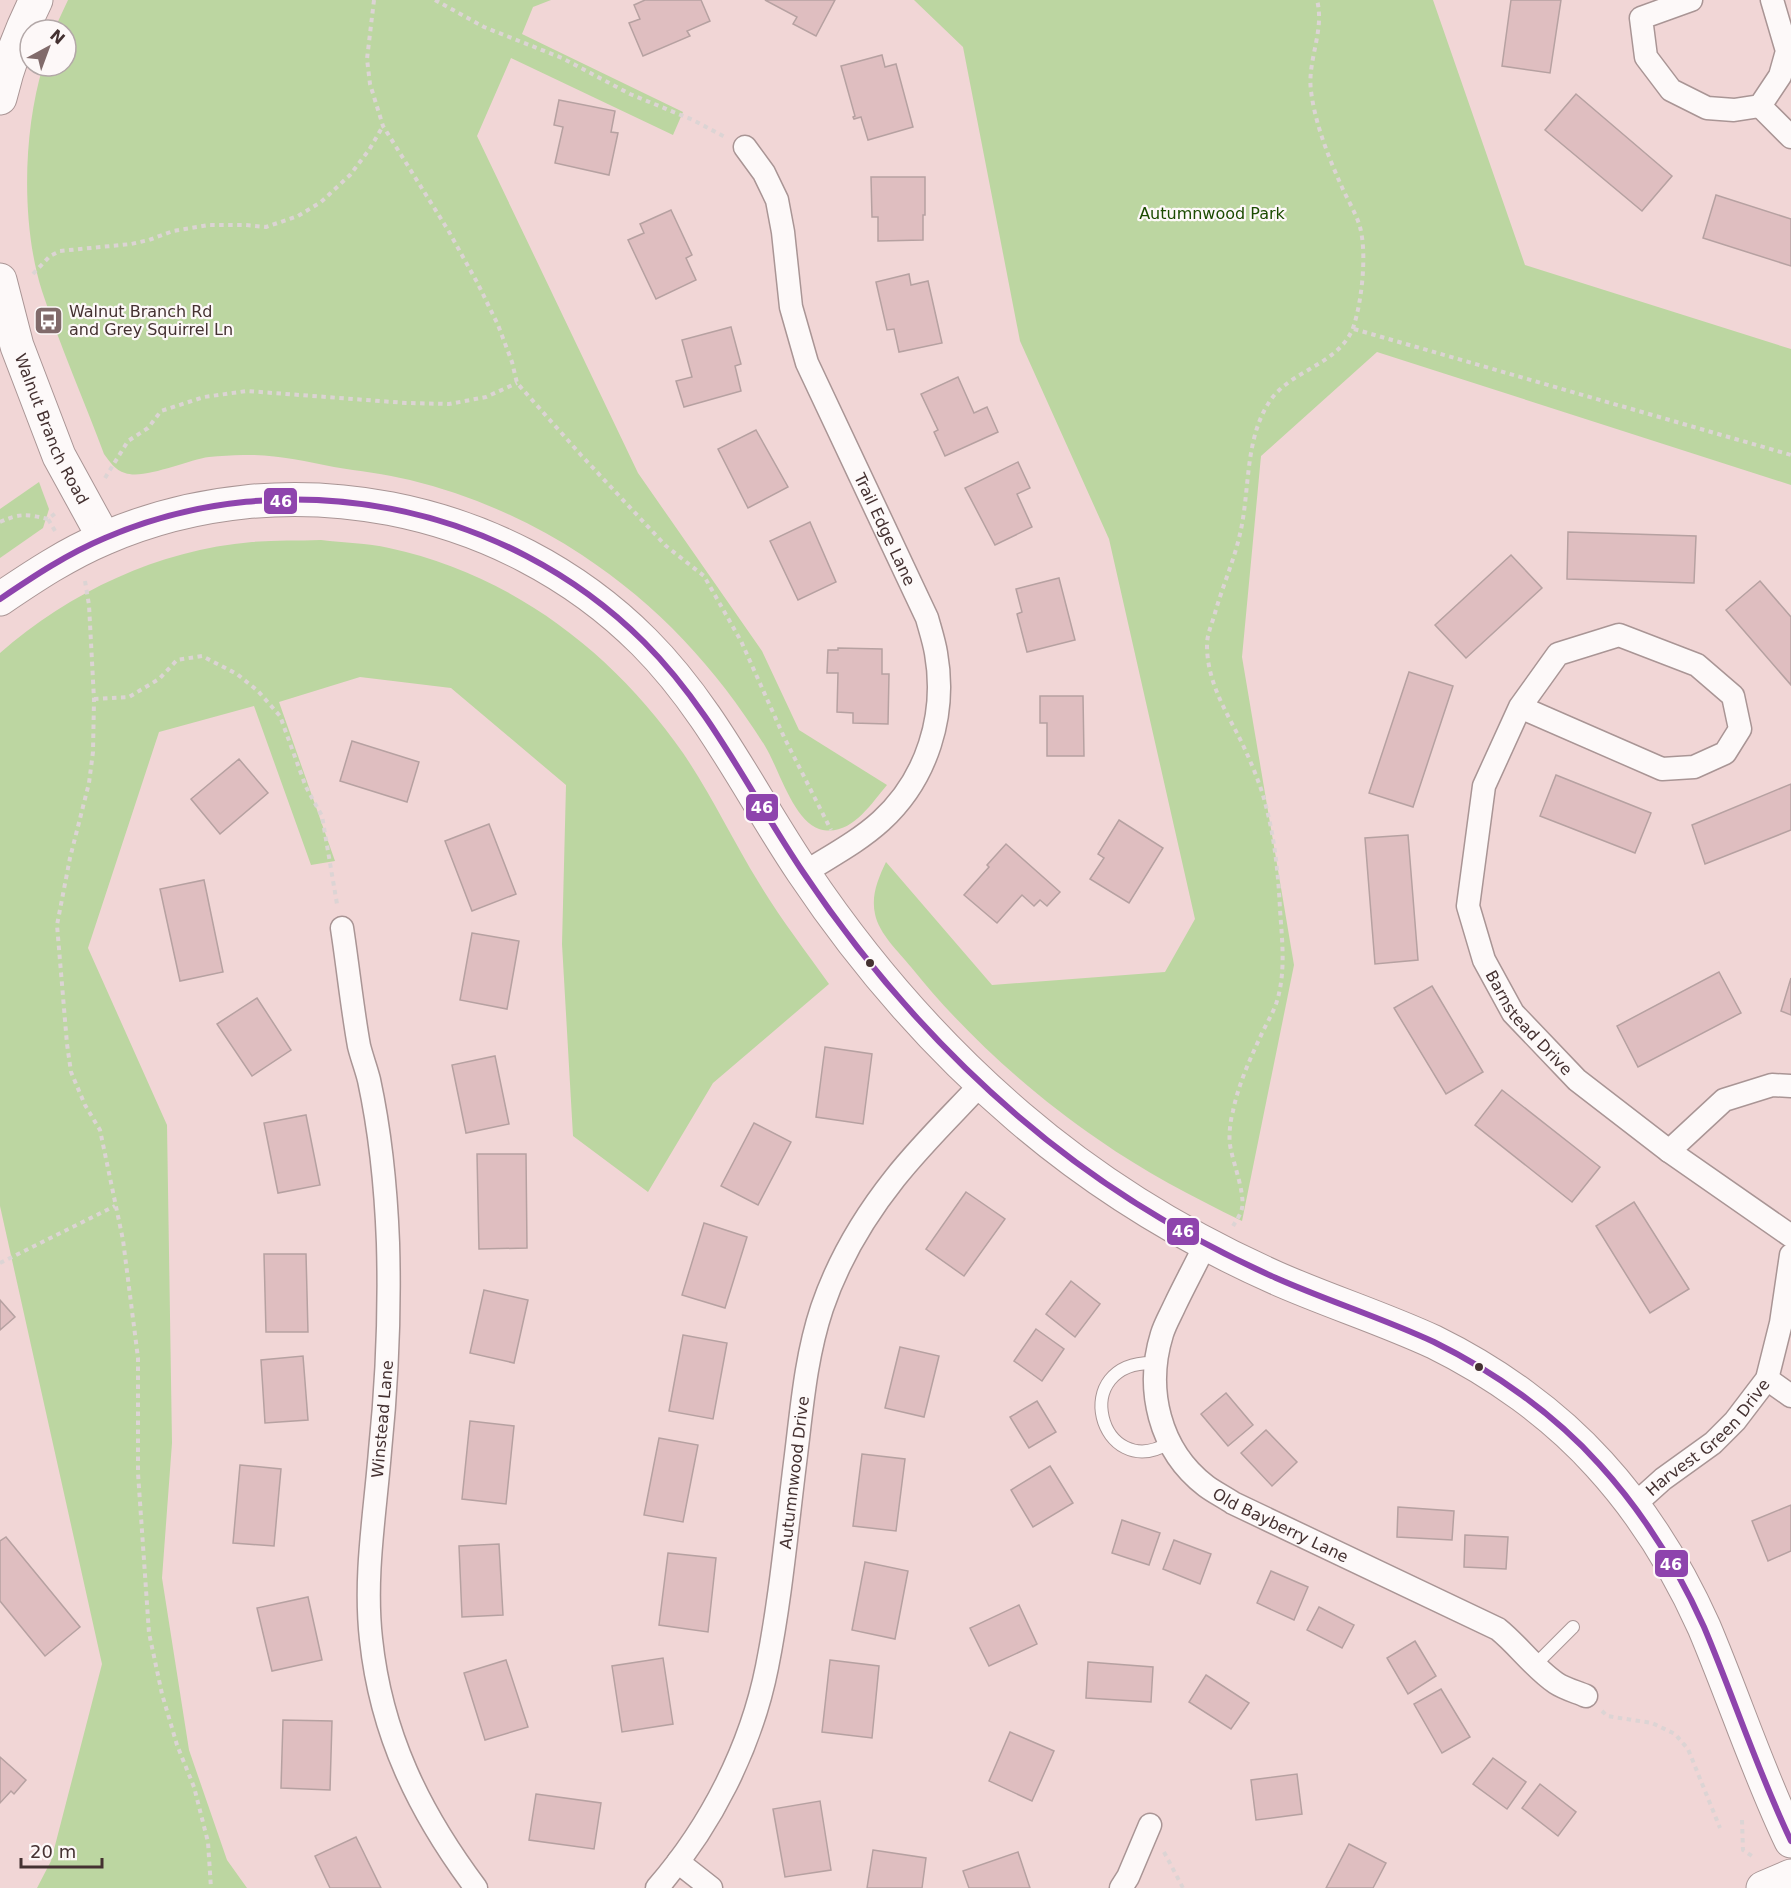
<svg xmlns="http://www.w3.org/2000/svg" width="1791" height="1888" viewBox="0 0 1791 1888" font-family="'DejaVu Sans',sans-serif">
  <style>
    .green { fill: #bcd6a1 }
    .building { fill: #dfbec0; stroke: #b6a1a1; stroke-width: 1.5 }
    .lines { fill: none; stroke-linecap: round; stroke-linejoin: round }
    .lane-casing { stroke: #a99595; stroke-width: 14 }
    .street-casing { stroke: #a99595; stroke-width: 25 }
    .secondary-casing { stroke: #a99595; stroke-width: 35 }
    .primary-casing { stroke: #a99595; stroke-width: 35 }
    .path { stroke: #dcd4d4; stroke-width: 4; stroke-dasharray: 4.5 4.5; stroke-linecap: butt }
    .lane { stroke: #fdf9f9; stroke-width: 12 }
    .street { stroke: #fdf9f9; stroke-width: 22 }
    .secondary { stroke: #fdf9f9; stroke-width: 33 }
    .primary { stroke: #fdf9f9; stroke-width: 33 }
    .bus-1-casing { stroke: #fdf8f8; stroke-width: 10 }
    .bus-1 { stroke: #8e44ad; stroke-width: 6 }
    .bus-dot { fill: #443131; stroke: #fdf8f8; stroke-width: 2 }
    .labels { text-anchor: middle; stroke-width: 4.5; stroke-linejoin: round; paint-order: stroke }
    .park-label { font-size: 16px; fill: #1b4b00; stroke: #fdf8f8 }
    .poi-label { font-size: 16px; fill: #443131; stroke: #fdf8f8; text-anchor: start }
    .street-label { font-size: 16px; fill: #443131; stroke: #fdf8f8 }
    .line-badge { stroke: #fdf8f8; stroke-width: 2 }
    .badge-label { font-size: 16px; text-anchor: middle; font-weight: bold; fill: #fff }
  </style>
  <rect width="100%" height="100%" fill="#f1d6d6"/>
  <g class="green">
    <path d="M68 0H551L533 7 522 34 683 112 673 135 511 58 477 136 638 473 762 651 799 730 887 785C870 805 850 838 819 829 793 820 779 769 765 746 716 668 659 606 582 555 531 521 471 495 410 480 385 474 359 471 334 467 304 461 274 454 243 455 232 455 220 456 209 457 187 460 144 480 125 473 115 470 110 462 104 454 84 400 60 346 42 291 21 225 23 132 43 66H66V30H54Z"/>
    <path d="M914 0H1433L1525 265 1791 349V485L1377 352 1261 456 1242 657 1294 965 1242 1221C1193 1197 1143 1171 1099 1140 1031 1094 962 1031 911 967 899 952 879 934 875 914 871 895 878 879 886 862L992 985 1165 972 1195 919 1109 539 1020 341 963 47Z"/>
    <path d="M39 482 49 509 43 528 0 558V509Z"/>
    <path d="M321 540C344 543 367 543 389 548 511 574 613 652 683 753 711 794 733 841 759 883 780 918 805 950 829 984L713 1083 648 1192 573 1136 562 944 566 785 451 688 360 677 279 702 335 861 311 865 254 706 159 732 88 948 167 1125 172 1443 162 1578 189 1750 227 1860 247 1888H37L51 1861 102 1664 0 1206V653C70 592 158 550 252 542 275 540 298 541 321 540Z"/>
  </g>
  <g class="building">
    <path d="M645 0H701L710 21 687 31 690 36 643 56 629 23 640 19 634 5Z"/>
    <path d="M765 0H835L816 36 793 24 797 17Z"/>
    <path d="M1511 0H1561L1550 73 1502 66Z"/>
    <path d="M882 55 885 67 896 64 913 127 868 140 861 117 854 119 853 117 855 116 841 66Z"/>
    <path d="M1576 94 1672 176 1642 211 1545 130Z"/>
    <path d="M559 100 615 111 611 132 618 133 609 175 555 163 563 127 554 125Z"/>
    <path d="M871 177H925V215H923V240L878 241V217H872Z"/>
    <path d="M1716 195 1791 219V266L1703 238Z"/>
    <path d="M671 210 692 255 686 258 696 280 656 299 628 240 644 233 640 224Z"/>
    <path d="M909 274 911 285 928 281 942 343 899 352 894 329 887 330 876 282Z"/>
    <path d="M731 327 741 364 735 366 741 391 684 407 676 381 692 377 682 340Z"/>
    <path d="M958 377 974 413 987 407 998 432 945 456 934 432 938 430 921 394Z"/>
    <path d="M756 430 788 487 748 508 718 449Z"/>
    <path d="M1018 462 1030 488 1017 494 1032 527 995 545 965 488Z"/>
    <path d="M810 522 836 582 798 600 770 541Z"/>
    <path d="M1568 532 1696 536 1694 583 1567 579Z"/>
    <path d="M1511 555 1542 588 1466 658 1435 625Z"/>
    <path d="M1059 578 1075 640 1027 652 1017 614 1022 612 1016 589Z"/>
    <path d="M1760 581 1791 617V685L1726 610Z"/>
    <path d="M838 648 882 649V674H889L888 724 853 723V713L837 712 838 673H827L828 650H838Z"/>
    <path d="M1409 672 1453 686 1413 807 1369 793Z"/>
    <path d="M1040 696H1083L1084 756H1047V723H1040Z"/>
    <path d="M352 741 419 762 407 802 340 781Z"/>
    <path d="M239 759 268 793 220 834 191 799Z"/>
    <path d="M1556 775 1651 813 1635 853 1540 816Z"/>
    <path d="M1791 784V830L1705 864 1692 825Z"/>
    <path d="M1119 820 1163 848 1129 903 1090 879 1104 858 1098 854Z"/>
    <path d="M489 824 516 894 472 911 445 841Z"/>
    <path d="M1408 835 1418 960 1375 964 1365 838Z"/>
    <path d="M1006 844 1060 892 1047 906 1040 900 1034 906 1022 895 997 923 964 895 989 867 987 865Z"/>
    <path d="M204 880 223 972 180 981 160 889Z"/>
    <path d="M472 933 519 941 507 1009 460 1000Z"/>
    <path d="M1719 972 1741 1013 1638 1067 1617 1026Z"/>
    <path d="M1791 978V1015L1781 1011Z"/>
    <path d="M1432 986 1483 1072 1446 1094 1394 1008Z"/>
    <path d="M257 998 291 1050 252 1076 217 1024Z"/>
    <path d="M825 1047 872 1054 863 1124 816 1117Z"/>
    <path d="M495 1056 509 1124 466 1133 452 1065Z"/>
    <path d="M1502 1090 1600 1167 1572 1202 1475 1125Z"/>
    <path d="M306 1115 320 1185 278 1193 264 1123Z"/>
    <path d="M754 1123 791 1142 758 1205 721 1186Z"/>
    <path d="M477 1154H526L527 1248 479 1249Z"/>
    <path d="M966 1192 1005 1219 964 1276 926 1249Z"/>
    <path d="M1634 1202 1689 1289 1650 1313 1596 1226Z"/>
    <path d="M704 1223 747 1237 725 1308 682 1295Z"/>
    <path d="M264 1254H306L308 1332H266Z"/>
    <path d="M1071 1281 1100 1304 1075 1337 1046 1314Z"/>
    <path d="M484 1290 528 1300 514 1363 470 1353Z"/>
    <path d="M0 1300 15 1317 0 1330Z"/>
    <path d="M1036 1329 1064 1349 1042 1381 1014 1361Z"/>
    <path d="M683 1335 727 1343 713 1419 669 1411Z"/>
    <path d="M900 1347 939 1356 924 1417 885 1408Z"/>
    <path d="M303 1356 308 1420 265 1423 261 1360Z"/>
    <path d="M1226 1393 1253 1425 1228 1446 1201 1414Z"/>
    <path d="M1037 1401 1056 1432 1029 1448 1010 1417Z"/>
    <path d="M470 1421 514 1426 506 1504 462 1499Z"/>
    <path d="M1266 1430 1297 1462 1272 1486 1241 1453Z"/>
    <path d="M659 1438 698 1445 683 1522 644 1515Z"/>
    <path d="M862 1454 905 1459 896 1531 853 1526Z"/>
    <path d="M240 1465 281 1469 274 1546 233 1543Z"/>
    <path d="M1050 1466 1073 1503 1033 1527 1011 1490Z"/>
    <path d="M1791 1505V1551L1768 1561 1752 1521Z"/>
    <path d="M1398 1507 1454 1511 1452 1540 1397 1537Z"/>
    <path d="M1122 1520 1160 1533 1149 1565 1112 1553Z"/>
    <path d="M1465 1535 1508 1537 1506 1569 1464 1567Z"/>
    <path d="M6 1537 80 1627 45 1656 0 1601V1541Z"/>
    <path d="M1174 1540 1211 1554 1200 1584 1163 1569Z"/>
    <path d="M499 1544 503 1615 462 1617 459 1546Z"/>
    <path d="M668 1553 716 1558 708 1632 659 1625Z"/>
    <path d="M865 1562 908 1571 895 1639 852 1630Z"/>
    <path d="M1271 1571 1308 1587 1294 1620 1257 1603Z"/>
    <path d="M308 1597 322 1660 272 1671 257 1608Z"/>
    <path d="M1019 1605 1037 1644 989 1666 970 1628Z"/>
    <path d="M1319 1607 1354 1625 1342 1648 1307 1630Z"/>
    <path d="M1415 1641 1436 1676 1408 1694 1387 1658Z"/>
    <path d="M663 1658 673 1724 622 1732 612 1666Z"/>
    <path d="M506 1660 528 1727 485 1740 464 1673Z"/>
    <path d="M830 1660 879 1666 872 1738 822 1732Z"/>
    <path d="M1088 1662 1153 1667 1151 1702 1086 1698Z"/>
    <path d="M1206 1675 1249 1703 1231 1729 1189 1702Z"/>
    <path d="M1441 1689 1470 1737 1442 1753 1414 1704Z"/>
    <path d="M283 1720 332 1721 330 1790 281 1788Z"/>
    <path d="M1010 1732 1054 1751 1032 1801 989 1781Z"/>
    <path d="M0 1757 26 1780 14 1794 11 1791 0 1803Z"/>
    <path d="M1493 1758 1526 1782 1507 1809 1473 1784Z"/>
    <path d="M1297 1774 1302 1814 1256 1820 1251 1780Z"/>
    <path d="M1540 1784 1576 1812 1558 1836 1522 1808Z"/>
    <path d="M536 1794 601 1803 594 1849 529 1840Z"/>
    <path d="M820 1801 831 1870 785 1877 773 1809Z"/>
    <path d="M356 1837 381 1888H330L315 1856Z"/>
    <path d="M1349 1844 1386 1863 1373 1888H1326Z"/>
    <path d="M873 1850 926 1858 922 1888H867Z"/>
    <path d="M1018 1852 1030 1888H969L963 1871Z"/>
  </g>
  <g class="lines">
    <defs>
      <g id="lane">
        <path d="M1155 1363C1066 1360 1100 1484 1169 1443"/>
        <path d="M1535 1665 1573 1627"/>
      </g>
      <g id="street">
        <path d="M1691 0 1641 18 1646 57 1671 90 1707 108 1734 110 1760 106 1780 76 1787 51 1772 0"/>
        <path d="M1760 106 1791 137"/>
        <path id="s1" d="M745 147 764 173 777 200 783 232 791 307 807 363 927 618C930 629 934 641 936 653 947 715 927 779 881 821 858 842 829 857 804 873"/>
        <path id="s2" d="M1520 707 1662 769 1694 767 1725 753 1740 729 1733 696 1697 665 1619 635 1558 654 1520 707 1484 786 1468 906 1484 960 1513 1013 1577 1080 1669 1151 1791 1236"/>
        <path d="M342 928C348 967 352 1007 359 1046 362 1058 366 1068 369 1080 380 1131 386 1190 388 1243 390 1312 387 1382 380 1451 375 1514 364 1576 371 1639 381 1734 419 1812 476 1888"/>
        <path d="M1669 1151 1724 1100 1772 1085 1791 1086"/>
        <path id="s3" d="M1206 1243C1196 1264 1185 1284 1175 1305 1171 1314 1165 1324 1162 1334 1145 1389 1159 1450 1206 1486 1214 1492 1224 1497 1233 1503L1498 1629C1518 1645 1534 1668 1556 1683 1565 1689 1577 1692 1586 1696"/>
        <path d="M1767 1379 1791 1396"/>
        <path id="s4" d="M1633 1506 1663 1479 1713 1443 1735 1421 1767 1379 1781 1323 1791 1255"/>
        <path d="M678 1862 711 1888"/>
        <path id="s5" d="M657 1888C711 1826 751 1747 767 1667 781 1597 787 1526 796 1455 802 1406 806 1356 822 1308 838 1261 864 1217 895 1178 921 1145 952 1115 981 1084"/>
        <path d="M1121 1888 1128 1877 1150 1825"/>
      </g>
      <g id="secondary">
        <path d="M0 98C8 64 20 32 36 0"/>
        <path id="s6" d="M0 280 17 346 59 456 104 538"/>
        <path d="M0 599C34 576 67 554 105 538 286 460 505 503 644 642 711 709 751 795 803 872 864 963 936 1046 1019 1117 1096 1183 1184 1237 1276 1278 1328 1301 1382 1318 1434 1342 1495 1372 1554 1414 1599 1464 1642 1511 1678 1569 1704 1627 1734 1698 1758 1772 1791 1841"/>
      </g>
      <path id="primary" d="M1763 1888 1791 1876"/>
    </defs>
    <use href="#lane" class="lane-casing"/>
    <use href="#street" class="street-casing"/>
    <use href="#secondary" class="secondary-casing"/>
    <use href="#primary" class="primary-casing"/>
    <g class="path">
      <path d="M374 0 367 59 370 84 383 126 448 230 478 284 498 325 512 362 517 383 581 455 666 546 704 576 741 641 784 737 831 830"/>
      <path d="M435 0 484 27 562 58 630 94 693 120 725 137"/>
      <path d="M33 274 50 256 60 251 131 244 149 240 173 231 209 225H245L266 227 298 216 321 202 350 175 369 150 383 126"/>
      <path d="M1354 329 1791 455"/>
      <path d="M105 478 128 441 148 428 161 411 204 397 247 391 406 403 449 404 486 397 517 383"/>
      <path d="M0 522C20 513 27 514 48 519"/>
      <path d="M55 531 48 519 57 512"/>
      <path d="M85 581 89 605 94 699 93 752 89 783 70 858 57 925 67 1044 71 1072 85 1105 100 1130 123 1240 138 1358V1473L149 1633 162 1694 177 1745 194 1787 208 1842 211 1888"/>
      <path d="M94 699 129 697 159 679 177 660 202 656 237 674 258 691 280 716 306 787 322 816 337 904"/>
      <path d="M1233 1226C1236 1221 1241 1214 1242 1208 1245 1194 1234 1165 1231 1150 1228 1139 1230 1122 1233 1111 1239 1082 1251 1057 1263 1031 1268 1021 1274 1011 1277 1001 1286 971 1282 940 1280 909 1278 869 1274 831 1262 792 1256 774 1248 755 1239 737 1224 708 1207 680 1207 645 1207 634 1212 624 1215 613 1222 588 1233 563 1239 538 1251 492 1243 438 1272 398 1294 369 1342 363 1354 325 1362 300 1367 253 1360 227 1356 213 1347 199 1341 185 1328 156 1315 123 1311 91 1307 60 1325 31 1317 0"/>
      <path d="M0 1263 115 1206"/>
      <path d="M1602 1711 1607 1716 1652 1723 1675 1734 1688 1749 1720 1828"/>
      <path d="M1742 1820 1743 1850 1755 1858"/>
      <path d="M1164 1852 1183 1888"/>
    </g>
    <use href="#lane" class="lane"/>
    <use href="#street" class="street"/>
    <use href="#secondary" class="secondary"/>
    <use href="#primary" class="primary"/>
    <defs>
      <path id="bus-1" d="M0 599C34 576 67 554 105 538 286 460 505 503 644 642 711 709 751 795 803 872 864 963 936 1046 1019 1117 1096 1183 1184 1237 1276 1278 1328 1301 1382 1318 1434 1342 1495 1372 1554 1414 1599 1464 1642 1511 1678 1569 1704 1627 1734 1698 1758 1772 1791 1841"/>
    </defs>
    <use href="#bus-1" class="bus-1-casing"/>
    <use href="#bus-1" class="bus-1"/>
  </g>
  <defs>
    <symbol id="bus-square" viewBox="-11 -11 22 22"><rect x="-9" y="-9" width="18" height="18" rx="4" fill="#816b6b" stroke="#fdf8f8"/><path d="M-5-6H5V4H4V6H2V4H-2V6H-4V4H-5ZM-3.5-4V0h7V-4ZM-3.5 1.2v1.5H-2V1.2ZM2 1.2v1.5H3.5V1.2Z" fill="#fff"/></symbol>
  </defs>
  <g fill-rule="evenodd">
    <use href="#bus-square" x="32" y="304" width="33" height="33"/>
  </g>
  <g class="bus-dot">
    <circle cx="870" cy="963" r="5"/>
    <circle cx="1479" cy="1367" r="5"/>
  </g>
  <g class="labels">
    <g class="park-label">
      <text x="1212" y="219">Autumnwood Park</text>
    </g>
    <g class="poi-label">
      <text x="69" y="317">Walnut Branch Rd<tspan x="69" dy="18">and Grey Squirrel Ln</tspan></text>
    </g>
    <g class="street-label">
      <text dy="6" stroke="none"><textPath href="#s6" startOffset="158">Walnut Branch Road</textPath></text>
      <text dy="6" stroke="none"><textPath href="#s1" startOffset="412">Trail Edge Lane</textPath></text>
      <text dy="6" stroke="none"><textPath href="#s2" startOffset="885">Barnstead Drive</textPath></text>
      <text transform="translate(382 1419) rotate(-85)" y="6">Winstead Lane</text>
      <text dy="6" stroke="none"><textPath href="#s4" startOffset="102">Harvest Green Drive</textPath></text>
      <text dy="6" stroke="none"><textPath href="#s5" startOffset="446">Autumnwood Drive</textPath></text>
      <text dy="6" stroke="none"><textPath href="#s3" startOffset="354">Old Bayberry Lane</textPath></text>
    </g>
  </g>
  <g class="line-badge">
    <rect x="263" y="487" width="35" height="28" rx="6" fill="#8e44ad"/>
    <rect x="745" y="793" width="34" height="29" rx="6" fill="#8e44ad"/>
    <rect x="1166" y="1217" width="34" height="29" rx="6" fill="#8e44ad"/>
    <rect x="1654" y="1549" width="35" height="29" rx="6" fill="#8e44ad"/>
  </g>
  <g class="badge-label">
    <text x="281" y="507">46</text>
    <text x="762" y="813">46</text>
    <text x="1183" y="1237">46</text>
    <text x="1671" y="1570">46</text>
  </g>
  <g transform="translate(48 48) rotate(41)"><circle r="28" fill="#fdf8f8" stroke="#b3a8a8" stroke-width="1.5"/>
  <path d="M0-4.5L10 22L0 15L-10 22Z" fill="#816b6b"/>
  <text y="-9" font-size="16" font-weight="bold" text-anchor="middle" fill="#443131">N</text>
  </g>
  <path d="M21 1858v9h81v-9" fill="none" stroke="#443131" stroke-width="3"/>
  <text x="30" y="1858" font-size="18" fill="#443131" stroke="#fdf8f8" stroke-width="4.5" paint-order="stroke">20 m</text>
</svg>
